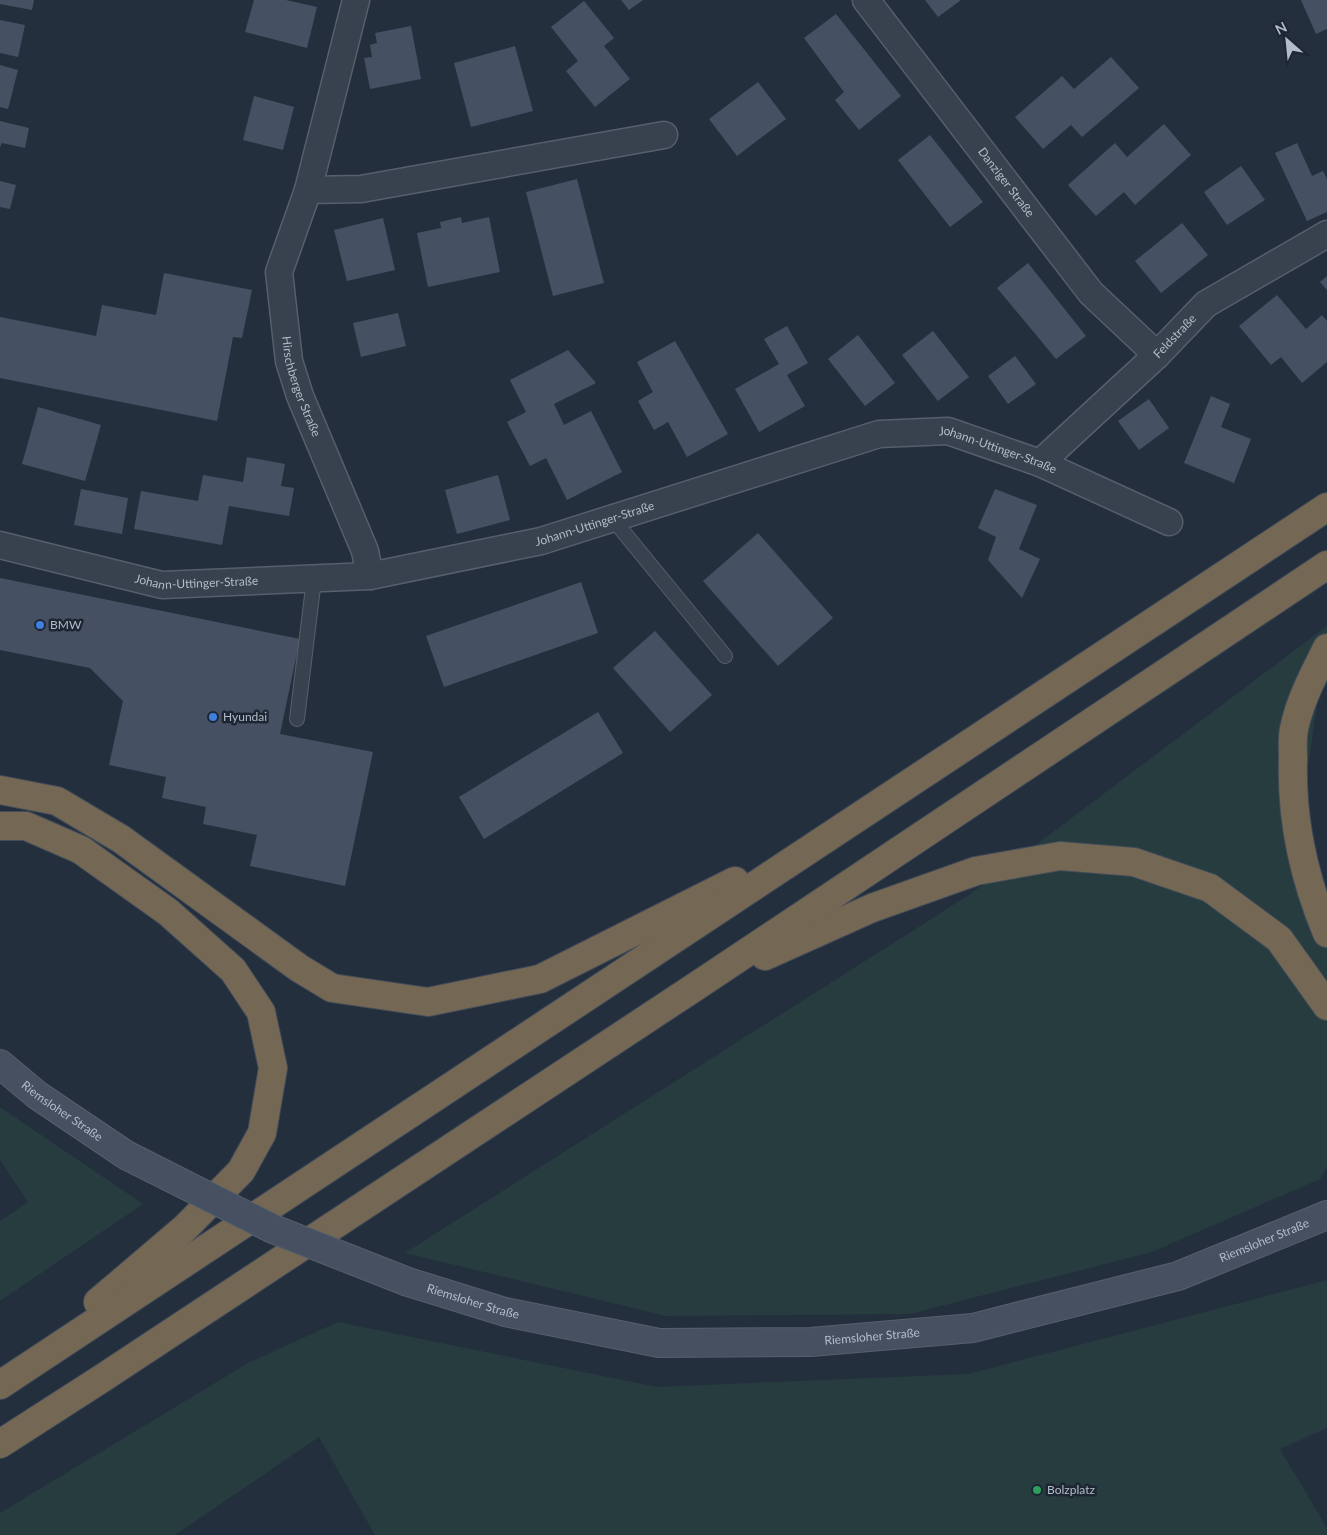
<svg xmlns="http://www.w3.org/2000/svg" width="1327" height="1535" viewBox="0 0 1327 1535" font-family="Lato,sans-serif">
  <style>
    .green { fill: #263c3f }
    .building { fill: #455162 }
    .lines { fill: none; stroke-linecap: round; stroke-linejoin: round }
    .lane-casing { stroke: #565f6c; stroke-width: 16 }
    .street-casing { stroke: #565f6c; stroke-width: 29 }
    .secondary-casing { stroke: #565f6c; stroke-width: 30 }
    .highway-casing { stroke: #434c59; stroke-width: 30 }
    .lane { stroke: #38414e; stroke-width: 14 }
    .street { stroke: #38414e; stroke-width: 26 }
    .secondary { stroke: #465061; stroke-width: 28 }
    .highway { stroke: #746855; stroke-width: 28 }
    .secondary-bridge-casing { stroke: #565f6c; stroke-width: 30; stroke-linecap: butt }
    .secondary-bridge { stroke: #465061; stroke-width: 28 }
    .shop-dot { fill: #3f7fe0; stroke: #1d2633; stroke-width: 2 }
    .leisure-dot { fill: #2e9e5b; stroke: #1d2633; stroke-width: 2 }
    .labels { text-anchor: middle; stroke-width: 5; stroke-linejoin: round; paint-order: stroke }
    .street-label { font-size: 12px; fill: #b4bcc9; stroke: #1d2633 }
    .poi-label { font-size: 12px; fill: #b4bcc9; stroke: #1d2633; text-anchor: start }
  </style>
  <rect width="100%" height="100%" fill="#242f3e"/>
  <g class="green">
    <path d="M1327 626V674L1320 684 1303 802 1327 911V1168L1320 1179 1152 1252 910 1314 666 1316 405 1253 969 895Z"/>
    <path d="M0 1107 143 1204 0 1301V1221L28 1202 0 1160Z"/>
    <path d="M1327 1280V1428L1280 1449 1327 1528V1535H375L319 1437 175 1535H0V1513L248 1363 338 1322 657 1387 968 1374Z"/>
  </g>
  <g class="building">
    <path d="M0 0H34L32 10 0 4Z"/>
    <path d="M254 0H286L317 7 307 48 245 32Z"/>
    <path d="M621 0H643L629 10Z"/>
    <path d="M925 0H961L938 17Z"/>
    <path d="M1301 0H1327V29L1316 34Z"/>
    <path d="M584 1 614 38 604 46 630 79 595 107 566 71 578 61 551 27Z"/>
    <path d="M836 14 901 96 859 130 835 100 844 92 804 38Z"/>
    <path d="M0 20 25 25 18 57 0 53Z"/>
    <path d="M411 26 421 79 370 89 364 58 372 57 370 45 377 43 375 33Z"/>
    <path d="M515 46 533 111 471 127 454 63Z"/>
    <path d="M1111 57 1139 88 1082 137 1071 125 1043 149 1015 117 1062 76 1074 89Z"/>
    <path d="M0 65 18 70 8 109 0 107Z"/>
    <path d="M758 82 786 119 737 156 709 119Z"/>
    <path d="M254 96 294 107 283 150 243 140Z"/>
    <path d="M0 121 29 128 25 148 2 143 0 147Z"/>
    <path d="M1164 124 1191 155 1135 205 1124 192 1096 216 1068 185 1115 143 1127 157Z"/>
    <path d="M930 135 983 202 950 227 898 160Z"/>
    <path d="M1297 143 1312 176 1323 171 1327 179V212L1307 221 1275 153Z"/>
    <path d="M1241 166 1265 200 1227 225 1204 192Z"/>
    <path d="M577 179 604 283 553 296 526 192Z"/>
    <path d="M0 181 16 185 10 209 0 207Z"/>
    <path d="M461 217 462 223 489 217 500 272 428 287 417 233 441 228 440 222Z"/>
    <path d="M383 218 395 270 347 281 334 230Z"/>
    <path d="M1182 223 1208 255 1161 293 1135 261Z"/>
    <path d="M1028 263 1086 336 1056 359 997 288Z"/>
    <path d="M164 273 252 290 242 338 233 337 217 421 0 378V317L96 336 102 305 156 315Z"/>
    <path d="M1327 276V290L1320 282Z"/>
    <path d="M1277 295 1306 329 1322 315 1327 321V362L1302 383 1281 357 1271 365 1239 326Z"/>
    <path d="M398 313 406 346 361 357 353 323Z"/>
    <path d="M787 326 808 363 787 375 805 406 759 432 735 389 779 364 764 339Z"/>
    <path d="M933 331 969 377 938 401 902 355Z"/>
    <path d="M858 335 895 383 865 406 828 359Z"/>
    <path d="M675 341 728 434 687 457 668 422 654 430 638 401 653 392 637 362Z"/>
    <path d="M568 350 596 383 554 404 564 425 591 411 622 472 567 500 546 458 530 466 507 422 526 412 510 380Z"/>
    <path d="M1015 356 1036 384 1008 404 988 376Z"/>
    <path d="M1211 396 1230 404 1221 427 1251 439 1234 483 1184 463Z"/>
    <path d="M1149 399 1169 428 1139 450 1118 421Z"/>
    <path d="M38 407 101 425 85 481 22 464Z"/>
    <path d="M247 457 285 464 281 486 294 488 289 516 229 506 222 545 134 529 141 491 198 501 203 475 243 482Z"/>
    <path d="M498 475 510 520 457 534 445 490Z"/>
    <path d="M81 489 128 498 122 534 74 525Z"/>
    <path d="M995 489 1037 505 1019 549 1040 559 1022 598 988 560 996 537 978 528Z"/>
    <path d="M758 533 833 618 778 666 703 581Z"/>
    <path d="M0 578 300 639 280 734 373 752 345 886 250 866 257 835 203 824 206 807 162 798 166 777 109 765 123 701 90 668 0 650Z"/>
    <path d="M581 582 598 633 444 687 426 636Z"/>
    <path d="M655 631 712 695 670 732 613 668Z"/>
    <path d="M598 712 623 753 484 839 459 797Z"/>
  </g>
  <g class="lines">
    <defs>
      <g id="lane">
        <path d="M612 518 725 656"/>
        <path d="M297 719 314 579"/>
      </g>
      <g id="street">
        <path id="s1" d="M356 0 308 190 279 272 289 361 300 396 365 551 370 576"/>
        <path id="s2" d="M866 0 1091 293 1157 355"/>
        <path d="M308 190 361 189 664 135"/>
        <path id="s3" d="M1040 463 1157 355 1206 304 1327 234"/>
        <path id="s4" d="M0 545 162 585 370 576 541 541 879 434 948 431 1040 463 1169 522"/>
      </g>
      <g id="secondary">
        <path id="s5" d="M0 1064 37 1095 126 1155"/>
        <path id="s6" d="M408 1282 505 1312 659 1343 811 1342 973 1328 1178 1276 1327 1215"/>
      </g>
      <g id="highway">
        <path d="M1327 648C1314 674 1300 700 1294 729 1292 738 1293 749 1293 759 1291 819 1304 878 1327 933"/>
        <path d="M0 790 57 801 121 839 299 968 332 988 428 1002 540 979 735 881"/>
        <path d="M0 826H26L81 850 168 912 233 970 261 1012 273 1068 262 1133 241 1171 185 1228 98 1302"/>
        <path d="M765 956 872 908 976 871 1060 856 1134 862 1210 888 1279 939 1327 1006"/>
        <path d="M0 1385 1327 507"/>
        <path d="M0 1444 101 1379 698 985 1327 565"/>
      </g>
    </defs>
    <use href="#lane" class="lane-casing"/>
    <use href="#street" class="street-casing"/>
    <use href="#secondary" class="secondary-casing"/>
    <use href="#highway" class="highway-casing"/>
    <use href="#lane" class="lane"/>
    <use href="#street" class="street"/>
    <use href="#secondary" class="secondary"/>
    <use href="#highway" class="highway"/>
    <defs>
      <path id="secondary-bridge" d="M126 1155 273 1229 408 1282"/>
    </defs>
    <use href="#secondary-bridge" class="secondary-bridge-casing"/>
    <use href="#secondary-bridge" class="secondary-bridge"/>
  </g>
  <g class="shop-dot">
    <circle cx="40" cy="625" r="5"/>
    <circle cx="213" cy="717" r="5"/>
  </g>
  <circle class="leisure-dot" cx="1037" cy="1490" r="5"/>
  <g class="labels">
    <g class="street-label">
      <text dy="4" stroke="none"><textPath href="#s2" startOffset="230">Danziger Straße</textPath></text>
      <text dy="4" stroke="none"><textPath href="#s3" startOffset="185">Feldstraße</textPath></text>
      <text dy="4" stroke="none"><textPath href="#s1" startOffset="400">Hirschberger Straße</textPath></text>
      <text dy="4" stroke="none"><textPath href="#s4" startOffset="1026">Johann-Uttinger-Straße</textPath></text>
      <text dy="4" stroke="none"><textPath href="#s4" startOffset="606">Johann-Uttinger-Straße</textPath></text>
      <text dy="4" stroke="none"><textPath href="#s4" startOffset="201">Johann-Uttinger-Straße</textPath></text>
      <text dy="4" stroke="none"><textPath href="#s5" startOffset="78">Riemsloher Straße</textPath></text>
      <text dy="4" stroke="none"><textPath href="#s6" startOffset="878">Riemsloher Straße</textPath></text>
      <text dy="4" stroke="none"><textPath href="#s6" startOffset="68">Riemsloher Straße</textPath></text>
      <text dy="4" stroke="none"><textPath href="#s6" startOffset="472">Riemsloher Straße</textPath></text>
    </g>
    <g class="poi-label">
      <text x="50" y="629">BMW</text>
      <text x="223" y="721">Hyundai</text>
      <text x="1047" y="1494">Bolzplatz</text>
    </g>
  </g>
  <g transform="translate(1287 40) rotate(333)" stroke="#1d2633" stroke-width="4" paint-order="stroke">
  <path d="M0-4L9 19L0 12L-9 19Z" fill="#b4bcc9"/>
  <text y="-8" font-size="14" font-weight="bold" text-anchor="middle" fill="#b4bcc9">N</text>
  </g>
</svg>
